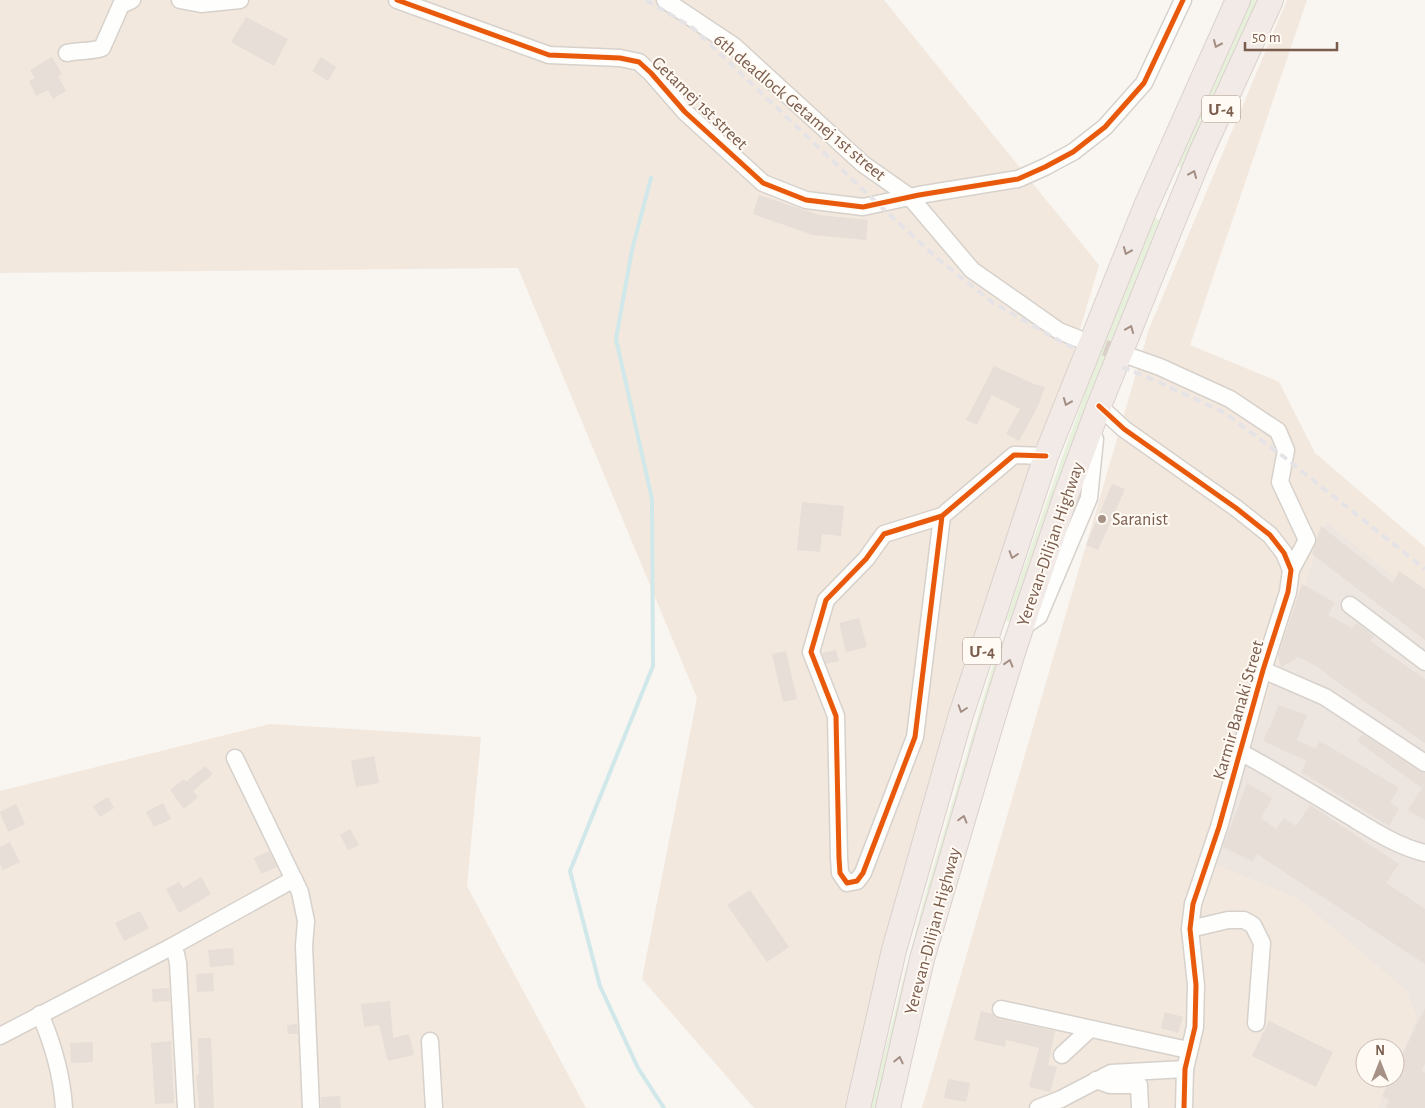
<svg xmlns="http://www.w3.org/2000/svg" width="1425" height="1108" viewBox="0 0 1425 1108" font-family="'Alegreya Sans','Noto Sans Armenian',sans-serif">
  <style>
    .residential { fill: #f2e8de; fill-rule: evenodd }
    .industrial { fill: #ede5e0 }
    .green { fill: #e7f0db }
    .lines { fill: none; stroke-linecap: round; stroke-linejoin: round }
    .stream { stroke: #d0e8ea; stroke-width: 4 }
    .building { fill: #e6ded7 }
    .minor-tunnel { stroke: #d9cfc7; stroke-width: 16; stroke-dasharray: 16 8; stroke-linecap: butt }
    .minor-casing { stroke: #d7d1cb; stroke-width: 19 }
    .highway-casing { stroke: #dad1cc; stroke-width: 26 }
    .minor { stroke: #fefefd; stroke-width: 16 }
    .highway { stroke: #f2eae7; stroke-width: 24 }
    .rail { stroke: #e6e3e7; stroke-width: 4; stroke-dasharray: 8 5; stroke-linecap: butt }
    .cycleway-casing { stroke: #fffaf3; stroke-width: 8 }
    .cycleway { stroke: #e8590c; stroke-width: 5 }
    .oneway { stroke: #a48e83 }
    .poi-dot { fill: #a69286; stroke: #fffaf3; stroke-width: 2 }
    .labels { text-anchor: middle; stroke-width: 4; stroke-linejoin: round; paint-order: stroke }
    .shield { fill: #fffaf3; stroke: #a28b7f; stroke-width: 1 }
    .shield-label { font-size: 16px; font-weight: bold; fill: #7a5c4d }
    .street-label { font-size: 18px; fill: #7a5c4d; stroke: #fffaf3 }
    .poi-label { font-size: 18px; fill: #7a5c4d; stroke: #fffaf3; text-anchor: start }
  </style>
  <rect width="100%" height="100%" fill="#f9f5f0"/>
  <g class="residential">
    <path d="M0 0H884L1099 265 850 1108H754L642 979 697 698 518 268 0 273Z"/>
    <path d="M1287 0H1307L1190 345 1279 382 1315 453 1425 547V1108H922L1149 329ZM1365 1048H1395V1078H1365Z"/>
    <path d="M270 724 481 737 467 886 586 1108H0V791Z"/>
  </g>
  <path class="industrial" d="M1326 522 1425 602V1108H1379L1392 1078H1395V1071L1417 1018 1407 991 1299 899 1213 863Z"/>
  <g class="green">
    <path d="M1250 0H1259L1181 168 1174 164Z"/>
    <path d="M1152 217 1160 220C1107 354 1059 489 1015 625L1006 620C1052 485 1099 350 1152 217Z"/>
    <path d="M994 662 1002 665 881 1108H870L925 896Z"/>
  </g>
  <g class="lines">
    <path class="stream" d="M651 178 632 250 616 339 652 499 653 666 570 871 600 986 638 1068 664 1108"/>
  </g>
  <g class="building">
    <path d="M246 17 288 39 274 66 231 42Z"/>
    <path d="M52 57 62 74 58 76 66 91 53 99 48 90 36 96 29 81 35 78 30 70Z"/>
    <path d="M321 57 336 67 328 81 312 71Z"/>
    <path d="M759 195 819 215 868 220 866 240 813 235 753 214Z"/>
    <path d="M994 366 1034 384 1045 387 1038 406 1019 441 1006 434 1020 409 992 395 977 425 966 420Z"/>
    <path d="M1112 484 1125 489 1098 550 1086 545Z"/>
    <path d="M802 502 844 506 841 536 822 534 820 552 797 550Z"/>
    <path d="M1321 526 1393 583 1399 571 1425 589V640L1312 554Z"/>
    <path d="M1302 584 1335 603 1328 615 1352 628 1357 623 1374 636 1370 641 1425 679V743L1344 687 1318 667 1298 657 1282 667H1281L1278 656Z"/>
    <path d="M859 618 867 647 846 652 839 623Z"/>
    <path d="M836 650 839 661 826 664 822 653Z"/>
    <path d="M786 651 797 699 783 702 772 654Z"/>
    <path d="M1278 705 1307 715 1297 740 1315 749 1320 741 1399 788 1390 803 1399 808 1389 826 1301 772 1307 761 1263 741 1273 720Z"/>
    <path d="M1363 734 1419 771 1425 773V820L1408 810 1422 788 1357 741Z"/>
    <path d="M374 756 379 783 356 787 351 761Z"/>
    <path d="M205 766 213 774 193 791 198 797 184 809 170 790 184 779 186 782Z"/>
    <path d="M1247 783 1272 798 1261 818 1276 829 1284 818 1296 826 1310 805 1399 864 1386 883 1425 909V964L1257 854 1253 862 1223 847Z"/>
    <path d="M108 797 114 808 100 817 93 806Z"/>
    <path d="M163 803 171 819 154 827 146 812Z"/>
    <path d="M16 804 25 824 8 832 0 812Z"/>
    <path d="M350 829 359 845 348 850 340 835Z"/>
    <path d="M10 842 20 862 3 870 0 864V847Z"/>
    <path d="M269 851 277 867 261 874 254 858Z"/>
    <path d="M201 877 211 894 179 913 166 889 179 882 183 888Z"/>
    <path d="M750 890 789 947 767 962 727 905Z"/>
    <path d="M140 911 149 928 124 941 115 923Z"/>
    <path d="M233 948 234 965 210 967 208 950Z"/>
    <path d="M213 973 214 991 197 992 196 974Z"/>
    <path d="M169 988 170 1001 153 1002 152 989Z"/>
    <path d="M390 1001 393 1038 409 1034 414 1055 388 1061 379 1025 364 1027 361 1004Z"/>
    <path d="M1425 1008V1063L1422 1070 1425 1073V1108H1386L1389 1100 1382 1096 1391 1078H1395V1070Z"/>
    <path d="M981 1011 993 1014 999 1019 1055 1031 1048 1065 1057 1067 1050 1092 1029 1087 1039 1048 1006 1040 1005 1047 974 1040Z"/>
    <path d="M1165 1012 1183 1017 1178 1033 1161 1028Z"/>
    <path d="M1269 1021 1333 1052 1316 1087 1252 1056Z"/>
    <path d="M297 1024 298 1034H288L287 1025Z"/>
    <path d="M198 1038H211L214 1108H199L196 1075H199Z"/>
    <path d="M171 1041 174 1103 155 1104 151 1043Z"/>
    <path d="M93 1042V1062L71 1063 70 1043Z"/>
    <path d="M948 1079 970 1083 966 1102 944 1098Z"/>
    <path d="M340 1096 341 1108H321V1097Z"/>
  </g>
  <g class="lines">
    <path class="minor-tunnel" d="M1082 340 1126 355"/>
    <defs>
      <g id="minor">
        <path d="M180 0 201 4 240 0"/>
        <path d="M397 0 549 55 620 58 639 62 651 73 685 112 763 183 806 200 863 207 919 195 1018 179 1045 167 1073 152 1105 127 1144 83 1183 0"/>
        <path d="M665 0 734 46 863 164 910 197 972 270 1059 331 1079 339"/>
        <path d="M67 53C79 50 90 52 102 48L121 5 132 0"/>
        <path d="M1126 355 1160 367 1230 399 1278 431 1286 450 1280 482 1307 540 1291 570"/>
        <path d="M1099 406 1124 429 1236 508 1270 535 1284 553 1291 570 1288 592 1263 670 1219 827 1193 904 1190 929 1196 985 1195 1027 1185 1069 1184 1108"/>
        <path d="M942 516 884 534 866 559 826 600 811 652 836 716 839 858 840 873 847 883 857 881 863 873 915 737 942 516 1014 455 1046 456"/>
        <path d="M1350 605 1425 662"/>
        <path d="M1021 628 1039 616 1089 498 1095 439"/>
        <path d="M1263 670 1325 697 1425 763"/>
        <path d="M1240 752C1276 771 1311 793 1346 814 1371 829 1396 846 1425 853"/>
        <path d="M235 758 300 892 306 921 304 946 311 1108"/>
        <path d="M1190 929 1228 920H1244L1253 925 1262 943 1256 1023"/>
        <path d="M171 947 176 954 178 963 186 1108"/>
        <path d="M1001 1009 1188 1050"/>
        <path d="M40 1014C53 1044 62 1076 64 1108"/>
        <path d="M0 1036 171 947 294 879"/>
        <path d="M430 1041 434 1108"/>
        <path d="M1062 1055 1090 1029"/>
        <path d="M1096 1080 1110 1085H1139L1140 1108"/>
        <path d="M1038 1108 1061 1099 1111 1073 1185 1069"/>
      </g>
      <g id="highway">
        <path d="M858 1108 894 950 960 718 1046 456 1146 206 1238 0"/>
        <path d="M888 1108 922 959 991 724 1015 646 1065 498 1099 406 1174 219 1201 153 1271 0"/>
      </g>
    </defs>
    <use href="#minor" class="minor-casing"/>
    <use href="#highway" class="highway-casing"/>
    <use href="#minor" class="minor"/>
    <use href="#highway" class="highway"/>
    <g class="rail">
      <path d="M646 0 693 28 878 204 938 259 992 302 1065 344 1078 350"/>
      <path d="M1122 367 1161 383 1225 413 1284 457 1425 569"/>
    </g>
    <defs>
      <g id="cycleway">
        <path d="M397 0 549 55 620 58 639 62 651 73 685 112 763 183 806 200 863 207 919 195 1018 179 1045 167 1073 152 1105 127 1144 83 1183 0"/>
        <path d="M1099 406 1124 429 1236 508 1270 535 1284 553 1291 570 1288 592 1263 670 1219 827 1193 904 1190 929 1196 985 1195 1027 1185 1069 1184 1108"/>
        <path d="M942 516 884 534 866 559 826 600 811 652 836 716 839 858 840 873 847 883 857 881 863 873 915 737 942 516 1014 455 1046 456"/>
      </g>
    </defs>
    <use href="#cycleway" class="cycleway-casing"/>
    <use href="#cycleway" class="cycleway"/>
  </g>
  <defs><path id="oneway-chevron" d="M-2-3.5L2.5 0L-2 3.5" fill="none" stroke-width="1.6" stroke-linecap="round" stroke-linejoin="round" transform="scale(1.25)"/></defs>
  <g class="oneway">
    <use href="#oneway-chevron" transform="translate(1217 44) rotate(114)"/>
    <use href="#oneway-chevron" transform="translate(1193 174) rotate(-67)"/>
    <use href="#oneway-chevron" transform="translate(1127 251) rotate(112)"/>
    <use href="#oneway-chevron" transform="translate(1130 329) rotate(-68)"/>
    <use href="#oneway-chevron" transform="translate(1067 402) rotate(112)"/>
    <use href="#oneway-chevron" transform="translate(1013 555) rotate(108)"/>
    <use href="#oneway-chevron" transform="translate(1009 663) rotate(-73)"/>
    <use href="#oneway-chevron" transform="translate(962 709) rotate(108)"/>
    <use href="#oneway-chevron" transform="translate(963 819) rotate(-74)"/>
    <use href="#oneway-chevron" transform="translate(899 1060) rotate(-77)"/>
  </g>
  <circle class="poi-dot" cx="1102" cy="519" r="5"/>
  <g class="labels">
    <g class="shield">
      <rect x="1202" y="95.5" width="38" height="27" rx="4"/>
      <rect x="963" y="637.5" width="38" height="27" rx="4"/>
    </g>
    <g class="shield-label">
      <text x="1221" y="115">Մ-4</text>
      <text x="982" y="657">Մ-4</text>
    </g>
    <g class="street-label">
      <text transform="translate(700 103) rotate(44)" y="6">Getamej 1st street</text>
      <text transform="translate(800 107) rotate(40)" y="6">6th deadlock Getamej 1st street</text>
      <text transform="translate(1050 544) rotate(-71)" y="6">Yerevan-Dilijan Highway</text>
      <text transform="translate(1238 710) rotate(-74)" y="6">Karmir Banaki Street</text>
      <text transform="translate(932 931) rotate(-75)" y="6">Yerevan-Dilijan Highway</text>
    </g>
    <g class="poi-label">
      <text x="1112" y="525">Saranist</text>
    </g>
  </g>
  <g transform="translate(1380 1063)"><circle r="24" fill="#fffaf3" stroke="#cabbb1"/>
  <path d="M0-4L9 19L0 12L-9 19Z" fill="#a69286"/>
  <text y="-8" font-size="14" font-weight="bold" text-anchor="middle" fill="#7a5c4d">N</text>
  </g>
  <path d="M1245 42v8h92v-8" fill="none" stroke="#7a5c4d" stroke-width="2.5"/>
  <text x="1252" y="42" font-size="15" fill="#7a5c4d" stroke="#fffaf3" stroke-width="4" paint-order="stroke">50 m</text>
</svg>
